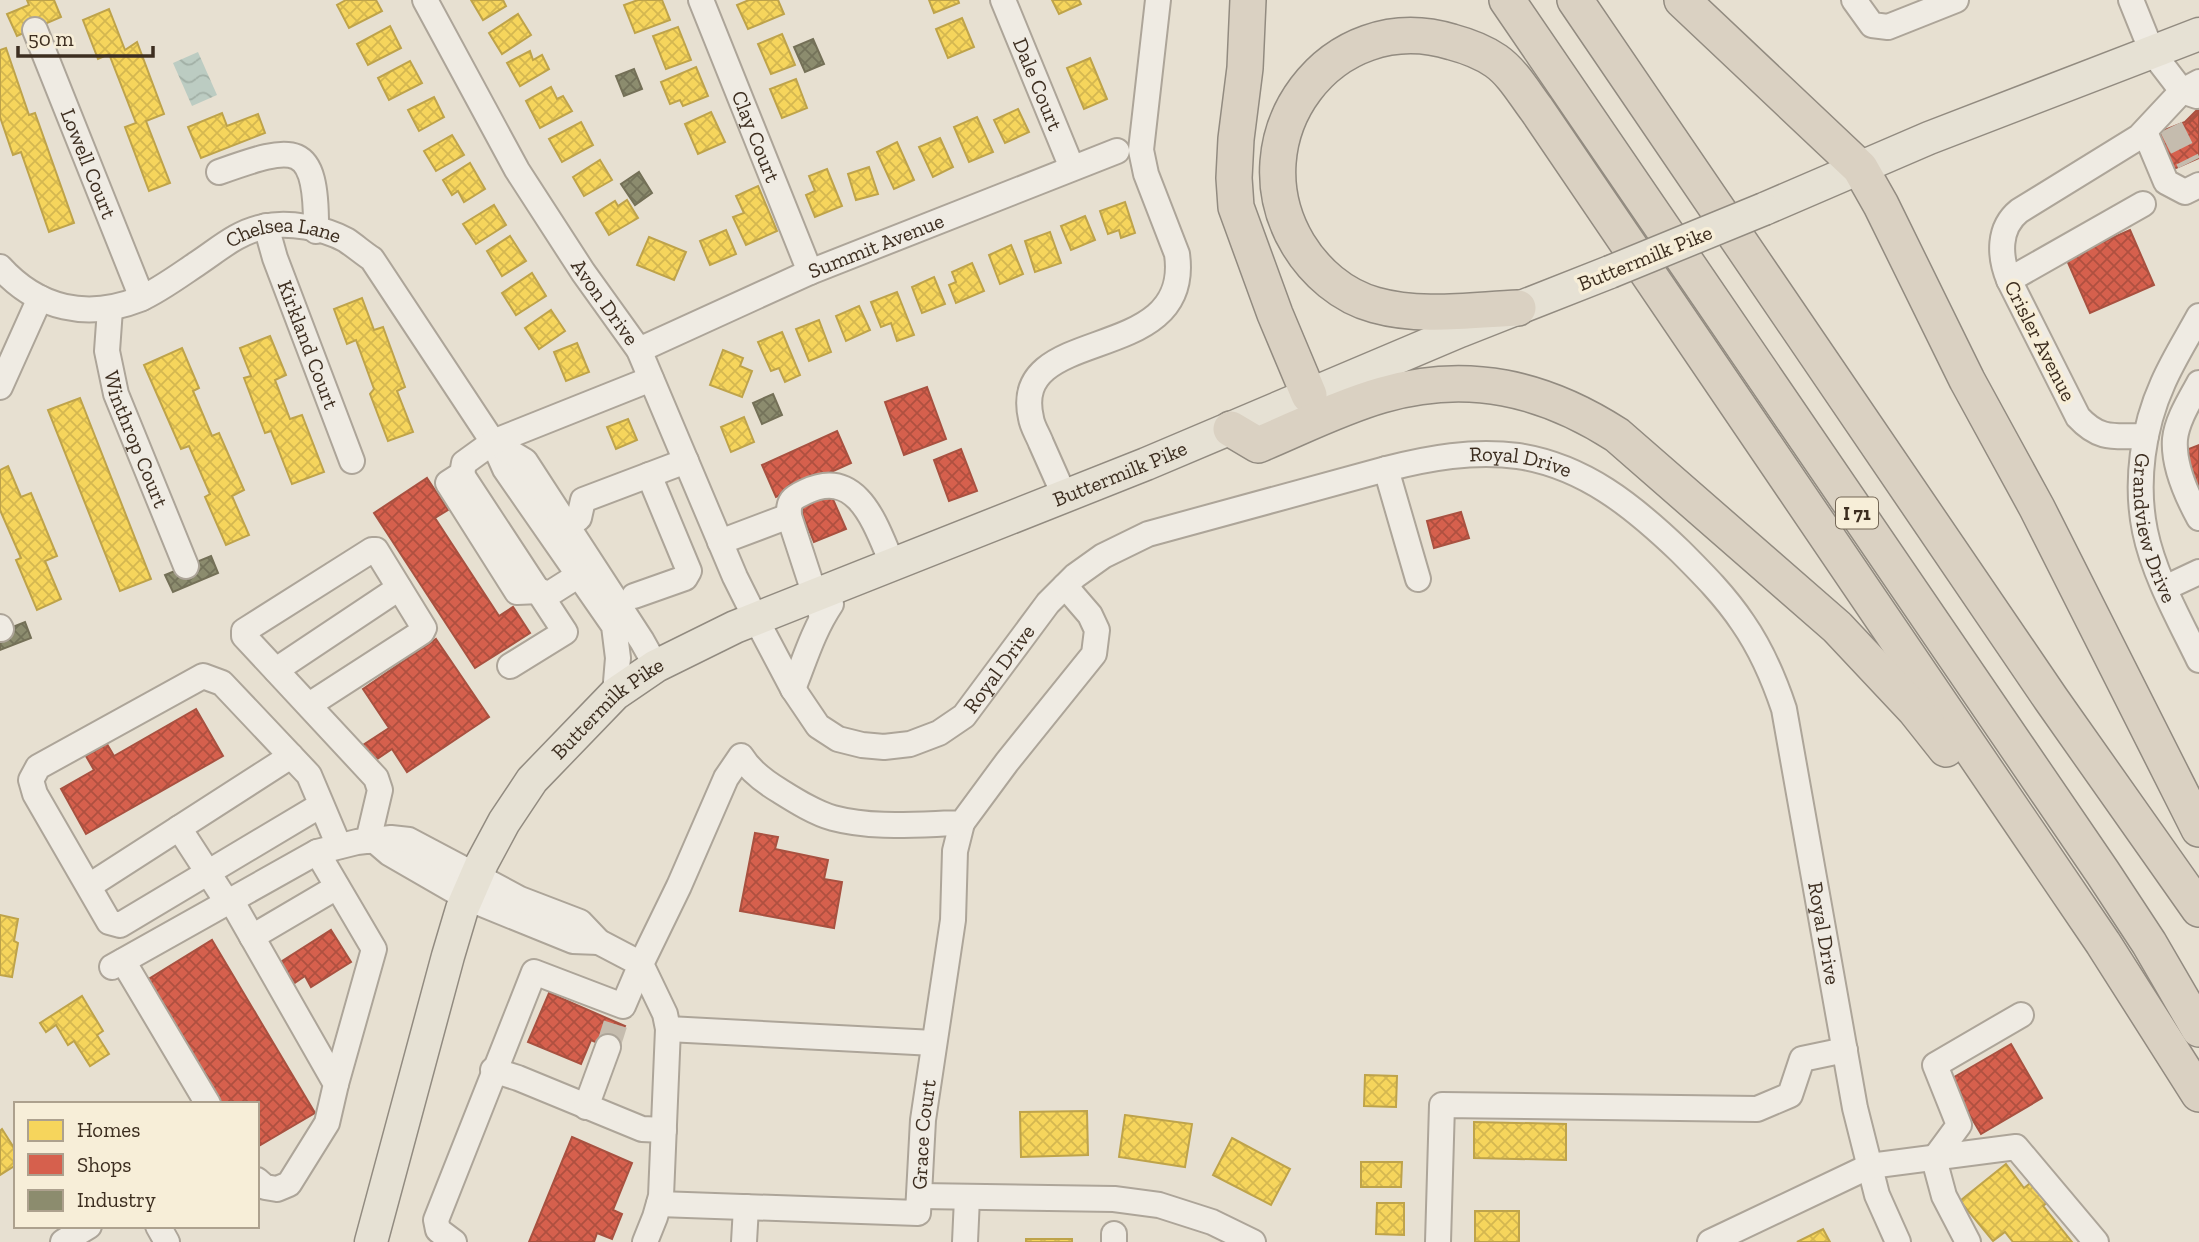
<svg xmlns="http://www.w3.org/2000/svg" width="2199" height="1242" viewBox="0 0 2199 1242" font-family="'Zilla Slab',serif">
  <style>
    .water { fill: url(#water-waves) }
    .homes { fill: url(#homes-cross-hatch); stroke: #bea34a; stroke-width: 2 }
    .shops { fill: url(#shops-cross-hatch); stroke: #a85140; stroke-width: 2 }
    .industry { fill: url(#industry-cross-hatch); stroke: #747057; stroke-width: 2 }
    .lines { fill: none; stroke-linecap: round; stroke-linejoin: round }
    .minor-tunnel { stroke: #c5bcae; stroke-width: 24; stroke-dasharray: 24 12; stroke-linecap: butt }
    .minor-casing { stroke: #ada599; stroke-width: 28 }
    .major-casing { stroke: #928b80; stroke-width: 35 }
    .highway-casing { stroke: #928b80; stroke-width: 38 }
    .minor { stroke: #efebe3; stroke-width: 24 }
    .major { stroke: #e6e1d4; stroke-width: 32 }
    .highway { stroke: #dad1c2; stroke-width: 35 }
    .major-bridge-casing { stroke: #928b80; stroke-width: 35; stroke-linecap: butt }
    .major-bridge { stroke: #e6e1d4; stroke-width: 32 }
    .labels { text-anchor: middle; stroke-width: 7; stroke-linejoin: round; paint-order: stroke }
    .shield { fill: #f7eed8; stroke: #756857; stroke-width: 2 }
    .shield-label { font-size: 19px; font-weight: bold; fill: #3d2e20 }
    .street-label { font-size: 21px; fill: #3d2e20; stroke: #f7eed8 }
  </style>
  <defs>
    <pattern id="water-waves" width="16" height="10" patternUnits="userSpaceOnUse" patternTransform="scale(1.75)"><rect width="16" height="10" fill="#bcccc2"/><path d="M0 5q4-4 8 0t8 0" fill="none" stroke="#a2b0a6"/></pattern>
    <pattern id="homes-cross-hatch" width="8" height="8" patternUnits="userSpaceOnUse" patternTransform="scale(1.75)"><rect width="8" height="8" fill="#f6d55c"/><path d="M0 0l8 8M0 8l8-8" fill="none" stroke="#d4b750"/></pattern>
    <pattern id="shops-cross-hatch" width="8" height="8" patternUnits="userSpaceOnUse" patternTransform="scale(1.75)"><rect width="8" height="8" fill="#d6604d"/><path d="M0 0l8 8M0 8l8-8" fill="none" stroke="#af5040"/></pattern>
    <pattern id="industry-cross-hatch" width="8" height="8" patternUnits="userSpaceOnUse" patternTransform="scale(1.75)"><rect width="8" height="8" fill="#8c8c6e"/><path d="M0 0l8 8M0 8l8-8" fill="none" stroke="#74735a"/></pattern>
  </defs>
  <rect width="100%" height="100%" fill="#e7e0d1"/>
  <path class="water" d="M198 52 217 95 192 106 173 63Z"/>
  <g class="homes">
    <path d="M27 0H54L61 17 17 36 7 14 29 5Z"/>
    <path d="M346 0H376L382 11 349 28 337 5Z"/>
    <path d="M471 0H503L506 6 483 20Z"/>
    <path d="M638 0H662L670 20 635 33 624 5Z"/>
    <path d="M749 0H778L784 14 748 29 737 5Z"/>
    <path d="M929 0H958L959 3 934 13Z"/>
    <path d="M1052 0H1079L1081 4 1059 14Z"/>
    <path d="M109 9 125 50 137 42 164 114 146 121 170 183 149 191 125 127 136 123 109 54 98 59 83 20Z"/>
    <path d="M518 14 531 35 502 54 489 33Z"/>
    <path d="M962 18 974 47 948 58 936 29Z"/>
    <path d="M390 26 401 48 368 65 357 44Z"/>
    <path d="M678 27 691 60 666 69 653 36Z"/>
    <path d="M782 34 795 65 771 74 758 44Z"/>
    <path d="M6 48 29 115 35 113 74 223 49 232 21 152 13 155 0 117V50Z"/>
    <path d="M530 51 533 60 542 55 549 69 520 86 507 63Z"/>
    <path d="M1090 58 1107 99 1084 109 1067 68Z"/>
    <path d="M410 61 422 83 389 100 378 78Z"/>
    <path d="M696 67 708 96 683 106 680 100 670 104 661 82Z"/>
    <path d="M796 79 807 108 782 118 770 89Z"/>
    <path d="M551 87 557 99 563 96 572 111 540 128 526 101Z"/>
    <path d="M434 97 444 117 419 131 408 110Z"/>
    <path d="M1018 109 1029 132 1005 143 994 120Z"/>
    <path d="M711 112 725 142 698 154 685 124Z"/>
    <path d="M222 113 227 126 258 114 265 133 201 158 188 127Z"/>
    <path d="M977 117 993 152 969 162 954 127Z"/>
    <path d="M581 122 593 145 562 162 549 139Z"/>
    <path d="M452 135 464 155 436 171 424 151Z"/>
    <path d="M940 138 953 167 933 177 919 147Z"/>
    <path d="M897 142 914 180 894 189 877 152Z"/>
    <path d="M600 160 612 180 584 196 573 177Z"/>
    <path d="M470 163 485 189 464 202 458 191 452 195 443 180Z"/>
    <path d="M869 167 878 194 856 200 848 174Z"/>
    <path d="M827 169 842 206 815 217 806 195 815 191 809 176Z"/>
    <path d="M758 186 777 231 746 245 733 217 744 213 736 196Z"/>
    <path d="M627 200 638 218 609 235 596 213 615 201 618 206Z"/>
    <path d="M1125 202 1135 233 1121 238 1119 230 1108 234 1100 211Z"/>
    <path d="M494 205 506 225 476 244 463 224Z"/>
    <path d="M1085 216 1095 240 1071 250 1061 226Z"/>
    <path d="M726 230 736 254 710 265 700 241Z"/>
    <path d="M1050 232 1061 263 1035 272 1025 241Z"/>
    <path d="M510 236 526 261 502 276 487 251Z"/>
    <path d="M649 237 686 252 674 280 637 265Z"/>
    <path d="M1011 245 1023 274 1000 284 989 255Z"/>
    <path d="M972 263 984 291 956 303 949 285 956 282 952 272Z"/>
    <path d="M532 273 546 296 516 315 502 293Z"/>
    <path d="M934 277 945 304 922 313 912 287Z"/>
    <path d="M897 292 914 335 897 341 891 323 881 327 871 302Z"/>
    <path d="M362 298 374 330 383 327 405 387 397 391 413 432 388 441 370 394 374 389 356 340 347 344 334 309Z"/>
    <path d="M859 306 870 330 846 341 836 316Z"/>
    <path d="M551 310 565 331 539 349 525 328Z"/>
    <path d="M819 320 831 352 809 361 796 329Z"/>
    <path d="M782 332 800 375 785 382 779 368 771 371 758 342Z"/>
    <path d="M270 336 286 375 275 380 290 419 302 415 324 472 292 484 271 431 265 433 244 378 251 376 240 348Z"/>
    <path d="M577 343 589 372 566 381 554 352Z"/>
    <path d="M182 348 199 388 193 391 212 436 219 433 244 490 232 496 249 535 226 545 205 497 210 494 189 446 181 449 144 365Z"/>
    <path d="M723 350 743 358 740 366 752 371 742 397 710 385Z"/>
    <path d="M80 398 151 579 120 591 48 410Z"/>
    <path d="M744 417 754 442 731 452 721 427Z"/>
    <path d="M628 419 637 440 616 449 607 427Z"/>
    <path d="M8 466 21 497 31 493 57 556 45 561 61 599 37 610 16 560 21 558 0 510V470Z"/>
    <path d="M0 915 18 919 14 941 18 943 12 977 0 975Z"/>
    <path d="M82 996 103 1031 97 1035 109 1054 90 1066 74 1041 68 1045 56 1025 46 1032 40 1023Z"/>
    <path d="M1365 1075 1397 1076 1396 1107 1364 1106Z"/>
    <path d="M1087 1111 1088 1155 1021 1157 1020 1112Z"/>
    <path d="M1125 1115 1192 1124 1185 1167 1119 1157Z"/>
    <path d="M1474 1122 1566 1124V1160L1474 1158Z"/>
    <path d="M2 1129 16 1151V1165L0 1175V1131Z"/>
    <path d="M1232 1138 1290 1169 1271 1205 1213 1175Z"/>
    <path d="M1361 1162H1402L1401 1187H1361Z"/>
    <path d="M2006 1164 2024 1188 2039 1176 2055 1196 2043 1206 2072 1242H2013L2005 1232 1993 1241 1960 1201Z"/>
    <path d="M1377 1203H1404V1235L1376 1234Z"/>
    <rect x="1475" y="1211" width="44" height="31"/>
    <path d="M1823 1229 1830 1242H1797Z"/>
    <rect x="1026" y="1239" width="46" height="3"/>
  </g>
  <g class="shops">
    <path d="M2199 108V158L2167 172 2152 135 2185 122Z"/>
    <path d="M2199 113V134L2189 123Z"/>
    <path d="M2130 230 2154 285 2090 313 2066 258Z"/>
    <path d="M927 387 946 439 904 455 885 402Z"/>
    <path d="M837 431 851 463 776 497 762 465Z"/>
    <path d="M2199 445V497L2181 452Z"/>
    <path d="M961 449 977 491 949 501 934 460Z"/>
    <path d="M427 478 448 510 435 518 499 616 513 607 530 633 475 668 374 513Z"/>
    <path d="M828 488 846 529 814 542 797 501Z"/>
    <path d="M1461 512 1469 538 1434 548 1427 521Z"/>
    <path d="M436 639 489 717 407 772 392 749 374 761 363 745 389 728 363 689Z"/>
    <path d="M196 709 223 756 86 834 61 789 94 770 86 756 107 744 114 756Z"/>
    <path d="M755 833 778 837 775 849 828 860 824 879 842 882 834 928 740 911Z"/>
    <path d="M331 930 351 962 311 987 305 976 293 984 279 963Z"/>
    <path d="M212 940 315 1113 257 1147V1104H214L142 983Z"/>
    <path d="M549 993 625 1026 614 1050 591 1040 581 1064 528 1042Z"/>
    <path d="M2011 1044 2042 1098 1981 1134 1949 1080Z"/>
    <path d="M572 1137 632 1163 613 1210 622 1214 612 1239 597 1233 594 1242H529Z"/>
  </g>
  <g class="industry">
    <path d="M813 39 824 64 805 72 794 47Z"/>
    <path d="M634 69 642 89 624 96 616 76Z"/>
    <path d="M639 172 652 193 635 205 621 184Z"/>
    <path d="M773 394 782 415 762 424 753 403Z"/>
    <path d="M211 556 218 573 173 592 165 575Z"/>
    <path d="M25 622 31 638 0 650V632Z"/>
  </g>
  <g class="lines">
    <g class="minor-tunnel">
      <path d="M2171 127 2189 163"/>
      <path d="M608 1047 616 1022"/>
    </g>
    <defs>
      <g id="minor">
        <path id="s1" d="M425 0 517 170 583 272 639 350 735 577 756 619 793 689 818 726 838 739 862 745 884 747 910 744 939 733 964 716 1048 603 1075 576 1103 556 1148 534 1386 469C1429 458 1473 450 1518 456 1584 466 1633 506 1680 551 1703 574 1725 596 1743 623 1761 649 1774 679 1784 709L1855 1108 1877 1195 1898 1242"/>
        <path id="s2" d="M701 0 810 272"/>
        <path id="s3" d="M1003 0 1072 168"/>
        <path d="M1854 0 1872 25 1888 27 1956 0"/>
        <path d="M2131 0 2152 52 2182 91 2197 96"/>
        <path id="s4" d="M35 30 142 298"/>
        <path d="M2145 132 2166 182 2185 192 2199 185"/>
        <path d="M219 172C295 145 317 139 316 231"/>
        <path id="s5" d="M266 226 275 258 352 461"/>
        <path id="s6" d="M0 267C38 309 87 320 140 299 160 290 180 275 198 263 219 249 238 232 263 227 288 221 324 228 346 240 355 246 363 253 372 259L493 442 505 469 614 626 618 658 615 694"/>
        <path d="M2009 280 2143 204"/>
        <path id="s7" d="M110 309 107 351 116 394 186 566"/>
        <path id="s8" d="M2199 316C2187 338 2173 360 2163 383 2143 427 2135 482 2145 531 2154 575 2179 619 2199 660"/>
        <path id="s9" d="M639 350 810 272 1117 151"/>
        <path d="M2199 383C2190 400 2177 420 2175 439 2173 464 2187 496 2199 518"/>
        <path d="M0 387 40 298"/>
        <path d="M2146 436C2115 436 2100 441 2078 417L2009 280C1999 256 1998 228 2019 211L2139 137 2182 91 2199 82"/>
        <path d="M493 442 525 461 642 641 656 666"/>
        <path d="M1386 469 1418 579"/>
        <path d="M462 475 565 632 510 666"/>
        <path d="M1065 497C1057 479 1049 461 1041 443 1038 435 1032 426 1031 418 1009 322 1193 368 1177 254L1146 174 1141 150 1158 0"/>
        <path d="M567 527 579 518 583 500 686 461"/>
        <path d="M720 542 789 516"/>
        <path d="M579 575 549 594 540 591 517 592 448 483 462 474 464 463 493 442 651 379"/>
        <path d="M2165 588 2199 572"/>
        <path d="M634 596 685 578 689 571 649 475"/>
        <path d="M822 617 789 516C788 501 792 498 805 492 859 466 876 527 893 565"/>
        <path d="M0 627 1 629"/>
        <path d="M276 670 399 588"/>
        <path d="M793 689C805 659 813 631 831 604"/>
        <path d="M309 705 422 632 424 628 376 550H372L244 631V636L376 778 380 790 368 841"/>
        <path d="M321 805 120 925 109 922 35 794 31 780 38 767 203 676 222 683 309 775 339 846"/>
        <path d="M179 828 227 902"/>
        <path d="M375 841 389 853 467 898 573 941 599 942"/>
        <path d="M317 852 374 949 336 1084"/>
        <path d="M89 886 291 756"/>
        <path d="M231 900 336 1084 327 1123 289 1184 277 1189 265 1187 257 1180"/>
        <path d="M252 937 337 887"/>
        <path d="M123 961 208 1104"/>
        <path d="M112 967 317 852 357 842 391 838 409 840 520 899 580 922 599 942 641 964 623 1006 534 972 436 1220 438 1230 454 1242"/>
        <path d="M668 1029 934 1043"/>
        <path d="M493 1070 518 1078 642 1129 664 1130"/>
        <path d="M586 1107 608 1047"/>
        <path d="M920 1196 1114 1199 1159 1205 1212 1222 1253 1242"/>
        <path id="s10" d="M659 1204 918 1213 923 1120 953 920 955 851 962 823"/>
        <path d="M158 1226 167 1242"/>
        <path d="M63 1242 89 1226"/>
        <path d="M645 1242 655 1217 661 1196 668 1029 665 1014 641 964 679 886 726 778 741 756C750 771 765 782 780 791 796 801 815 813 833 818 874 829 919 824 962 823L1007 762 1094 654 1097 630 1090 615 1065 586"/>
        <path d="M744 1242 746 1207"/>
        <path d="M965 1242 967 1198"/>
        <path d="M1114 1242V1234"/>
        <path d="M1438 1242 1442 1105 1757 1109 1790 1095 1802 1059 1845 1050"/>
        <path d="M1710 1242 1870 1166 2016 1147 2096 1242"/>
        <path d="M1968 1242 1944 1196 1934 1159 1959 1125 1935 1065 2021 1015"/>
      </g>
      <g id="major">
        <path d="M1764 209 1929 138 2199 34"/>
        <path id="s11" d="M371 1242 448 956 462 909 482 863 504 822 532 780 615 694 656 666 735 627 1146 464 1460 331 1610 272"/>
      </g>
      <g id="highway">
        <path d="M1248 0 1245 68 1236 139 1234 178 1236 207 1275 314 1309 395"/>
        <path d="M1507 0 2103 873 2149 943 2199 1029"/>
        <path d="M1575 0 2051 699 2199 909"/>
        <path d="M1682 0 1860 168 1881 205 1967 380 2037 508 2199 829"/>
        <path d="M1518 308C1471 310 1421 318 1375 305 1342 296 1315 272 1298 244 1234 137 1331 5 1452 42 1467 46 1483 52 1496 61 1513 73 1524 93 1537 110L2103 943 2199 1094"/>
        <path d="M1231 429 1258 445C1299 428 1340 407 1382 395 1468 370 1544 388 1617 435L1837 627 1915 710 1946 749"/>
      </g>
    </defs>
    <use href="#minor" class="minor-casing"/>
    <use href="#major" class="major-casing"/>
    <use href="#highway" class="highway-casing"/>
    <use href="#minor" class="minor"/>
    <use href="#major" class="major"/>
    <use href="#highway" class="highway"/>
    <defs>
      <path id="major-bridge" d="M1610 272 1764 209"/>
    </defs>
    <use href="#major-bridge" class="major-bridge-casing"/>
    <use href="#major-bridge" class="major-bridge"/>
  </g>
  <g class="labels">
    <rect class="shield" x="1836" y="497.5" width="42" height="31" rx="5"/>
    <g class="shield-label">
      <text x="1857" y="520">I 71</text>
    </g>
    <g class="street-label">
      <text dy="7" stroke="none"><textPath href="#s3" startOffset="91">Dale Court</textPath></text>
      <text dy="7" stroke="none"><textPath href="#s2" startOffset="147">Clay Court</textPath></text>
      <text dy="7" stroke="none"><textPath href="#s4" startOffset="144">Lowell Court</textPath></text>
      <text dy="7" stroke="none"><textPath href="#s6" startOffset="317">Chelsea Lane</textPath></text>
      <text dy="7" stroke="none"><textPath href="#s9" startOffset="259">Summit Avenue</textPath></text>
      <text transform="translate(1645 258) rotate(-22)" y="7">Buttermilk Pike</text>
      <text dy="7" stroke="none"><textPath href="#s1" startOffset="352">Avon Drive</textPath></text>
      <text transform="translate(2040 341) rotate(63)" y="7">Crisler Avenue</text>
      <text dy="7" stroke="none"><textPath href="#s5" startOffset="126">Kirkland Court</textPath></text>
      <text dy="7" stroke="none"><textPath href="#s7" startOffset="135">Winthrop Court</textPath></text>
      <text dy="7" stroke="none"><textPath href="#s1" startOffset="1633">Royal Drive</textPath></text>
      <text dy="7" stroke="none"><textPath href="#s11" startOffset="1164">Buttermilk Pike</textPath></text>
      <text dy="7" stroke="none"><textPath href="#s8" startOffset="226">Grandview Drive</textPath></text>
      <text dy="7" stroke="none"><textPath href="#s1" startOffset="1045">Royal Drive</textPath></text>
      <text dy="7" stroke="none"><textPath href="#s11" startOffset="597">Buttermilk Pike</textPath></text>
      <text dy="7" stroke="none"><textPath href="#s1" startOffset="2240">Royal Drive</textPath></text>
      <text dy="7" stroke="none"><textPath href="#s10" startOffset="338">Grace Court</textPath></text>
    </g>
  </g>
  <rect x="14" y="1102" width="245" height="126" fill="#f7eed8" stroke="#ada18e" stroke-width="2"/>
  <rect x="28" y="1120" width="35" height="21" fill="#f6d55c" stroke="#ada18e" stroke-width="2"/>
  <text x="77" y="1137" font-size="21" fill="#3d2e20">Homes</text>
  <rect x="28" y="1154" width="35" height="21" fill="#d6604d" stroke="#ada18e" stroke-width="2"/>
  <text x="77" y="1172" font-size="21" fill="#3d2e20">Shops</text>
  <rect x="28" y="1190" width="35" height="21" fill="#8c8c6e" stroke="#ada18e" stroke-width="2"/>
  <text x="77" y="1207" font-size="21" fill="#3d2e20">Industry</text>
  <path d="M18 46v10h135v-10" fill="none" stroke="#3d2e20" stroke-width="3.5"/>
  <text x="28" y="46" font-size="21" fill="#3d2e20" stroke="#f7eed8" stroke-width="5" paint-order="stroke">50 m</text>
</svg>
